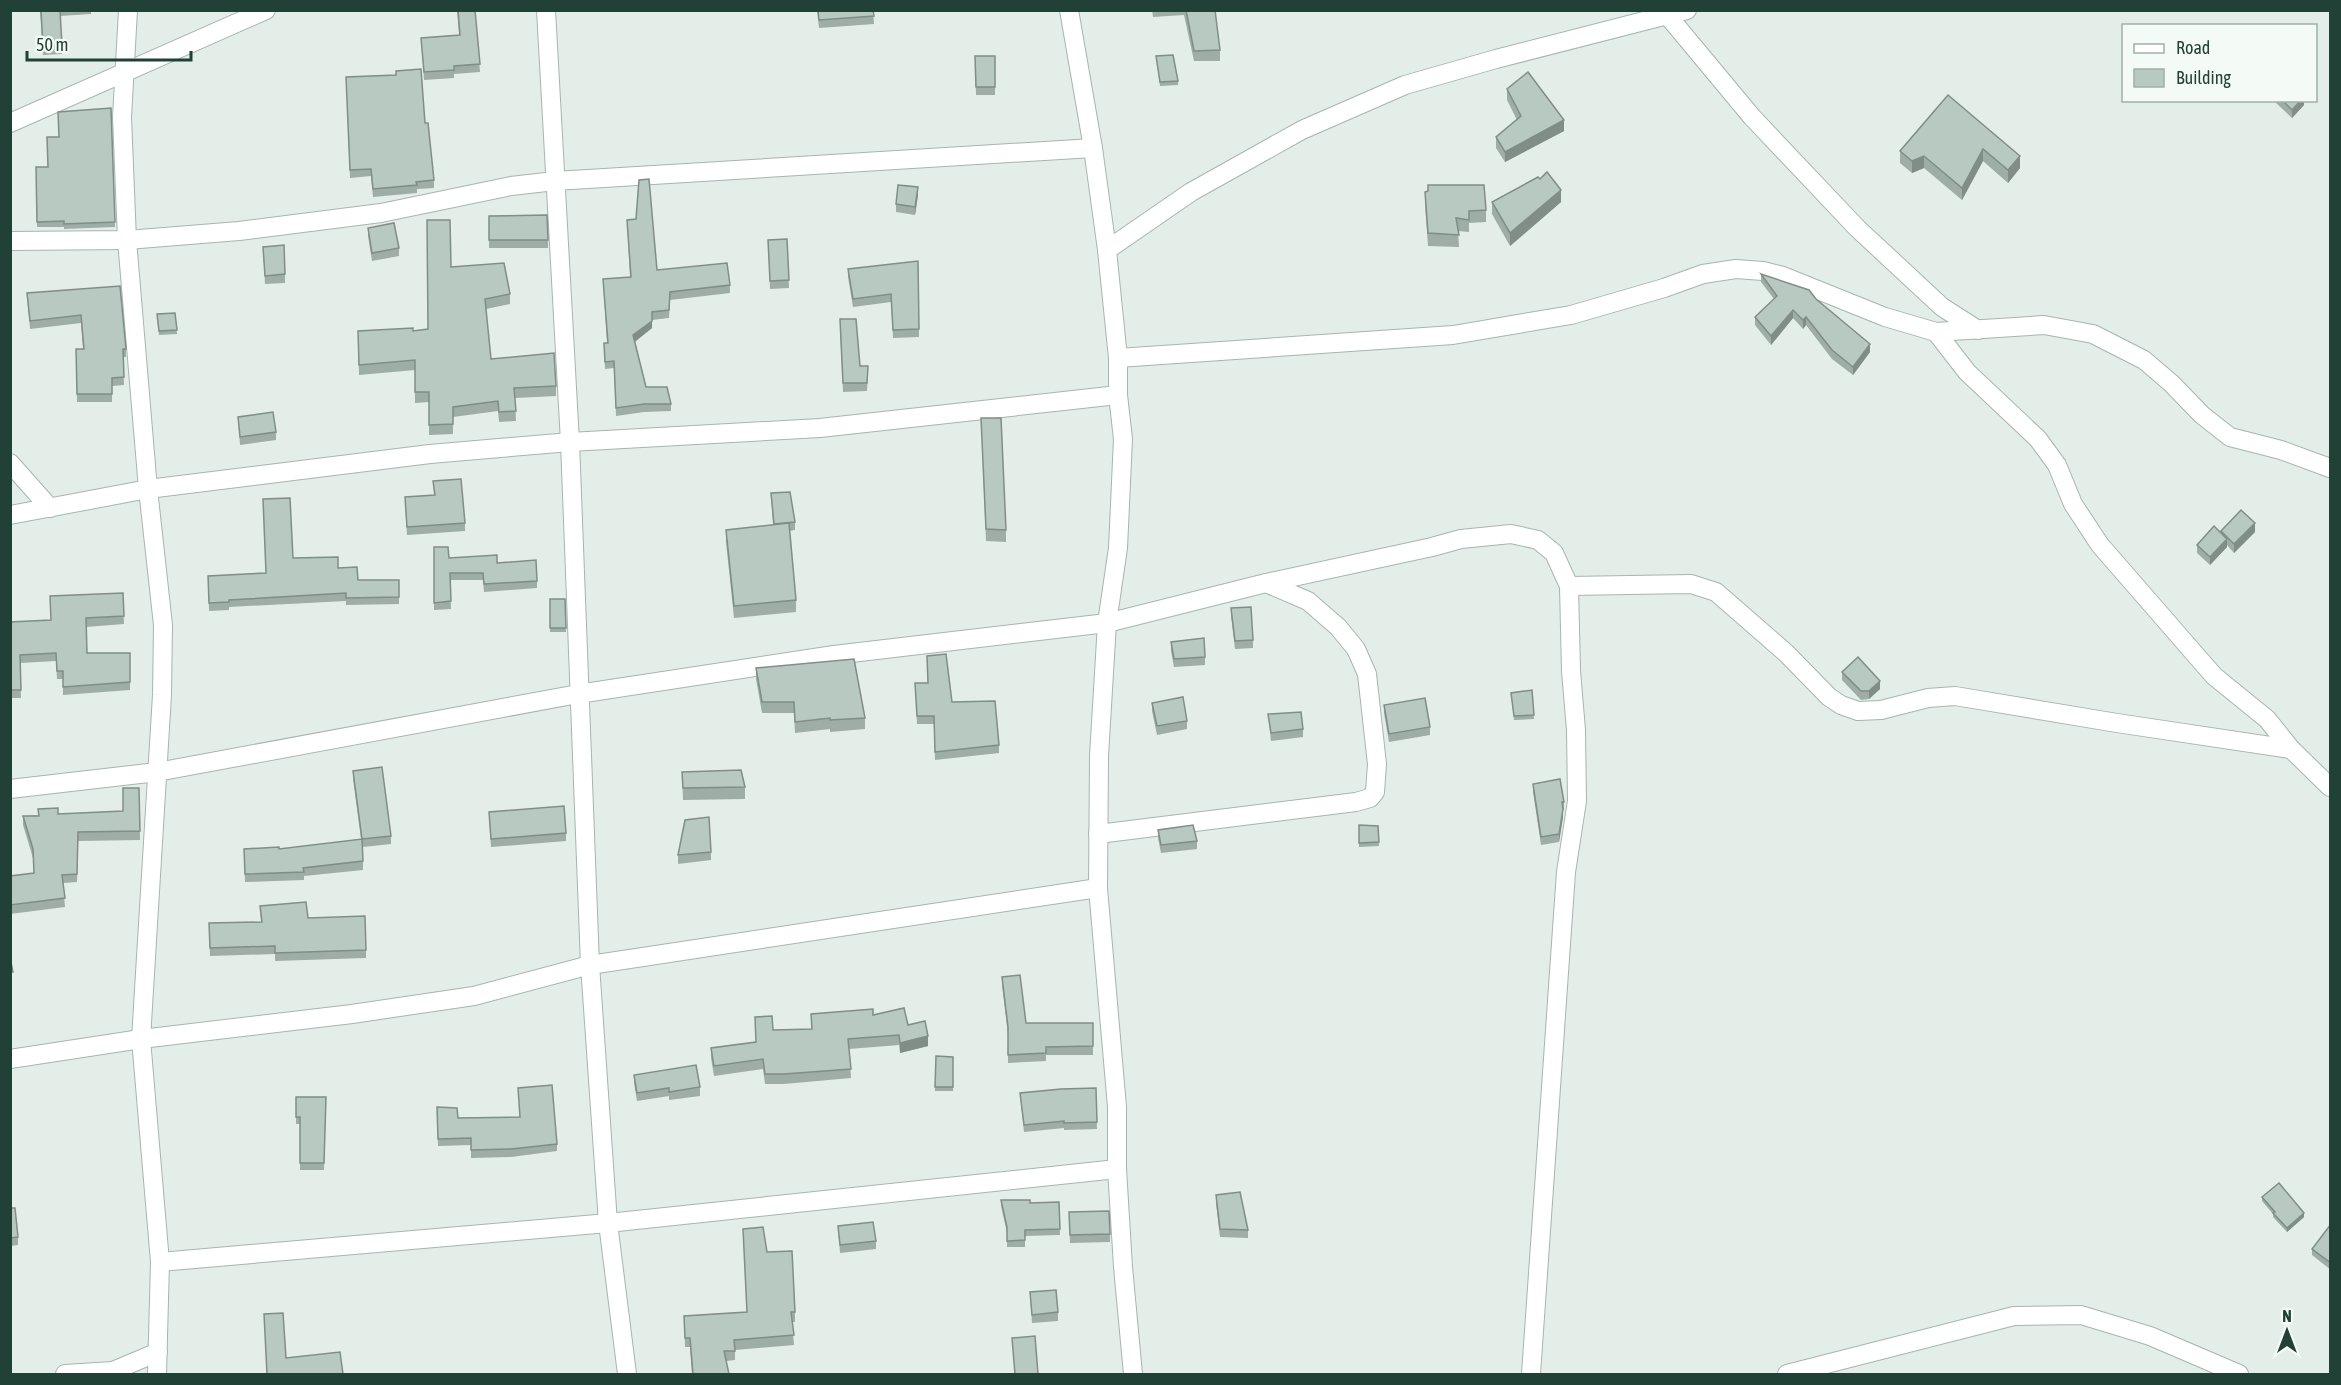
<svg xmlns="http://www.w3.org/2000/svg" width="2341" height="1385" viewBox="0 0 2341 1385" font-family="'Asap Condensed',sans-serif">
  <style>
    .lines { fill: none; stroke-linecap: round; stroke-linejoin: round }
    .street-casing { stroke: #a5b6af; stroke-width: 20 }
    .street { stroke: #fff; stroke-width: 18 }
    .wall { fill: #9eada6 }
    .shaded-wall { fill: #818d87 }
    .building { fill: #b8c9c1; stroke: #818d87; stroke-width: 1.5 }
  </style>
  <rect width="100%" height="100%" fill="#e3eee8"/>
  <g class="lines">
    <defs>
      <g id="street">
        <path d="M128 10 122 117 127 240 148 489 163 625 162 695 141 1039 160 1262 157 1374"/>
        <path d="M546 10 570 442 590 965 608 1223 627 1374"/>
        <path d="M1069 10 1093 148 1107 250 1118 358V395L1123 439 1118 548 1107 623 1099 756 1098 888 1117 1107V1169L1123 1267 1133 1374"/>
        <path d="M1663 10 1752 117 1857 228 1942 307 1978 330"/>
        <path d="M10 123 266 10"/>
        <path d="M10 241 127 240 239 231 381 213 511 186 555 181 1093 148"/>
        <path d="M1107 250 1191 192 1302 130 1405 85 1496 59 1687 10"/>
        <path d="M1936 332 1967 372 2038 439 2057 465 2073 504 2100 545 2214 676 2267 719 2291 749 2330 787"/>
        <path d="M1118 358 1453 335 1571 315 1664 288 1703 274 1736 269 1763 271 1783 276 1885 317 1936 332 2044 325 2093 334 2144 360 2171 383 2202 415 2230 437 2281 450 2330 468"/>
        <path d="M10 463 50 508"/>
        <path d="M10 515 148 489 430 454 570 442 820 428 1118 395"/>
        <path d="M1569 586 1691 584 1716 592 1786 653 1829 697 1841 705 1858 711 1881 710 1928 698 1955 696 2117 723 2291 749"/>
        <path d="M10 789 157 772 578 694 834 655 1107 623 1266 583 1432 547 1461 539 1511 534 1538 540 1554 553 1569 586 1571 671 1576 730 1577 801 1566 872 1531 1374"/>
        <path d="M1098 834 1356 802 1370 798 1375 792 1377 764 1367 674 1356 649 1338 627 1308 601 1266 583"/>
        <path d="M10 1059 141 1039 352 1014 474 996 590 965 1098 888"/>
        <path d="M160 1262 608 1223 1117 1169"/>
        <path d="M65 1374 113 1371 158 1352"/>
        <path d="M1787 1374 2014 1316 2081 1315 2150 1336 2239 1374"/>
      </g>
    </defs>
    <use href="#street" class="street-casing"/>
    <use href="#street" class="street"/>
  </g>
  <g class="wall">
    <path d="M40 10H91V14L60 16 62 54 43 55Z"/>
    <path d="M457 10H475L480 72 454 74V78L424 80 421 38 459 35Z"/>
    <path d="M817 10H873L874 24 819 28Z"/>
    <path d="M1152 10H1215L1220 50V61H1194L1184 15 1153 17Z"/>
    <path d="M975 56H995V95H976Z"/>
    <path d="M1156 56 1178 81V85L1160 86Z"/>
    <path d="M346 77 425 123 434 180V188L417 189V193L373 197 371 176 350 178Z"/>
    <path d="M1507 89 1564 131 1505 162 1496 148V137L1517 120 1507 100Z"/>
    <path d="M1948 95 2020 168 2008 183 1983 161 1962 200 1924 168 1912 173 1900 163V151Z"/>
    <path d="M2275 100H2304V105L2292 118 2275 102Z"/>
    <path d="M111 108 115 227 64 229V227H37L36 167H48L59 137Z"/>
    <path d="M1540 179 1561 202 1510 246 1492 214V202Z"/>
    <path d="M1425 192 1486 210V222L1469 223V232L1458 231 1459 247 1428 246 1425 204Z"/>
    <path d="M918 195 915 215 896 212V204Z"/>
    <path d="M489 216 548 240V248H489Z"/>
    <path d="M627 220 657 270 730 285V293L670 300 669 318 652 320V328L635 342 646 387 671 404V411L644 412 616 416 614 368 605 369 604 343H607L603 279 630 277Z"/>
    <path d="M368 228 399 248V256L372 261 368 236Z"/>
    <path d="M787 239 789 288 770 289 768 240Z"/>
    <path d="M263 247 285 274V283L265 284Z"/>
    <path d="M918 261 919 337 893 338 891 302 853 307 848 277V269Z"/>
    <path d="M451 267 510 294V304L486 309 491 359 556 386V396L515 398 516 421 499 422 498 411 453 417V434L429 435V402L415 403V370L359 375 358 331H413L428 329Z"/>
    <path d="M1761 274 1816 299 1870 352 1853 375 1832 359 1806 325 1803 329 1793 318 1771 345 1755 325V317L1774 299 1761 282Z"/>
    <path d="M120 286 126 349V357H123L124 385 112 386V402H77L76 349H83L81 323 30 329 27 293Z"/>
    <path d="M175 313 177 334 159 335 157 314Z"/>
    <path d="M840 327 860 366 868 374 867 391 843 392Z"/>
    <path d="M238 417 276 432V440L240 445Z"/>
    <path d="M981 418 1006 530V542L986 541Z"/>
    <path d="M433 481 465 523V531L407 535 405 505 434 495Z"/>
    <path d="M771 493 795 522V530L789 531 796 600V612L734 618 726 542V530L773 525Z"/>
    <path d="M2221 531 2255 532 2234 553 2227 545V547L2210 565 2197 553V545L2221 533Z"/>
    <path d="M434 547 449 558 497 563 537 581V588L484 592 483 580H450L451 609 434 610Z"/>
    <path d="M293 558 338 568 358 580H399V604L346 605V601L229 607V610L209 611 208 576 265 573Z"/>
    <path d="M123 593 124 624 86 627 87 653H130V690L63 695V679H57L56 661 20 663 21 698H10V622L51 620Z"/>
    <path d="M550 599H565L566 632H550Z"/>
    <path d="M1231 608 1253 640V648L1235 649 1231 616Z"/>
    <path d="M1171 642 1205 657V665L1174 667 1171 651Z"/>
    <path d="M756 668 865 718V729L830 732V729L795 733 794 713H762L756 679Z"/>
    <path d="M1842 672 1880 689 1869 699 1861 700 1842 680Z"/>
    <path d="M915 683 952 702 999 745V753L935 760 934 724H917Z"/>
    <path d="M1532 690 1534 719 1514 720 1511 693Z"/>
    <path d="M1152 703 1187 721V729L1157 735 1152 711Z"/>
    <path d="M1384 705 1430 727V735L1389 742 1384 713Z"/>
    <path d="M1268 714 1303 729V737L1271 741Z"/>
    <path d="M353 771 391 836V844L363 847V870L304 876V880L245 882 244 849H279L361 839 353 779Z"/>
    <path d="M682 772 745 787V799L683 800Z"/>
    <path d="M1533 784 1564 802V810H1563V817L1559 842 1541 845 1533 792Z"/>
    <path d="M139 788 140 840 78 841 77 882 63 883 65 907 10 914V876L34 873 33 858 23 825V816L123 811Z"/>
    <path d="M489 812 566 833V841L491 847Z"/>
    <path d="M1359 825 1378 826 1379 846 1359 847Z"/>
    <path d="M1158 830 1197 841V849L1161 853 1158 838Z"/>
    <path d="M711 852V860L678 864V855Z"/>
    <path d="M260 906 308 918 366 950V958L275 961V954L210 956 209 923 261 922Z"/>
    <path d="M1002 977 1026 1023H1093V1055H1046V1061L1008 1063V1035L1002 985Z"/>
    <path d="M811 1014 873 1015 908 1025 928 1046 900 1053 899 1045 849 1049 851 1078 784 1084H765L763 1069 714 1076 711 1058V1048L756 1042 755 1017 773 1030 811 1029Z"/>
    <path d="M936 1056 953 1057V1091H935Z"/>
    <path d="M634 1075 700 1087V1096L669 1100V1096L637 1101 634 1083Z"/>
    <path d="M1096 1088 1097 1129 1064 1130V1128L1024 1132 1020 1093Z"/>
    <path d="M296 1097H326L324 1170H300V1124H296Z"/>
    <path d="M437 1107 458 1118 557 1144V1151L511 1157 471 1158V1145L438 1146Z"/>
    <path d="M1216 1195 1248 1230V1238L1220 1237 1216 1204Z"/>
    <path d="M2262 1197 2304 1217 2287 1232 2273 1217V1214L2262 1201Z"/>
    <path d="M1001 1200 1030 1203 1059 1202 1060 1235 1025 1236V1247H1007V1233L1001 1206Z"/>
    <path d="M10 1208 18 1237V1245L10 1246Z"/>
    <path d="M1069 1212 1110 1234V1242L1070 1243Z"/>
    <path d="M2331 1224V1270L2312 1255V1249Z"/>
    <path d="M838 1226 876 1241V1249L840 1253Z"/>
    <path d="M767 1252 795 1312V1322H792L794 1345 735 1350V1360L726 1361 729 1374H692L690 1347H685L684 1316 746 1312Z"/>
    <path d="M1030 1292 1058 1312V1321L1032 1323Z"/>
    <path d="M2331 1358V1370L2329 1369V1361Z"/>
  </g>
  <g class="shaded-wall">
    <path d="M2301 100H2304V105L2292 118V110Z"/>
    <path d="M1564 120V131L1505 162V152Z"/>
    <path d="M1983 149V161L1962 200V188Z"/>
    <path d="M1924 156V168L1912 173V161Z"/>
    <path d="M2020 156V168L2008 183V170Z"/>
    <path d="M918 187V195L915 215V207Z"/>
    <path d="M1561 190V202L1510 246V233Z"/>
    <path d="M1793 310V318L1771 345V336Z"/>
    <path d="M1806 317V325L1803 329V320Z"/>
    <path d="M652 321V328L633 343V335Z"/>
    <path d="M1870 344V352L1853 375V367Z"/>
    <path d="M2255 523V532L2234 553V544Z"/>
    <path d="M2227 539V547L2210 565V557Z"/>
    <path d="M1880 681V689L1869 699V691Z"/>
    <path d="M1563 809V817L1559 842V834Z"/>
    <path d="M928 1036V1046L900 1053V1043Z"/>
    <path d="M2304 1213V1217L2287 1232V1228Z"/>
  </g>
  <g class="building">
    <path d="M41 10H60L62 46 43 47Z"/>
    <path d="M458 10H475L480 64 454 66V70L424 72 421 38 460 35Z"/>
    <path d="M818 10H873L874 16 819 20Z"/>
    <path d="M1186 10H1215L1220 50 1194 51Z"/>
    <path d="M1173 55 1178 81 1160 82 1156 56Z"/>
    <path d="M975 56H995V87H976Z"/>
    <path d="M421 69 425 123H428L434 180 416 182 417 185 373 189 371 169 350 170 346 77 396 75V71Z"/>
    <path d="M1528 72 1564 120 1505 152 1496 137 1521 116 1507 89Z"/>
    <path d="M1948 95 2020 156 2008 170 1983 149 1962 188 1924 156 1912 161 1900 151Z"/>
    <path d="M2282 100H2301L2292 110Z"/>
    <path d="M111 108 115 222 64 224V221L37 222 36 167H48L47 137H59L58 112Z"/>
    <path d="M1547 172 1561 190 1510 233 1492 202 1538 177 1540 179Z"/>
    <path d="M649 179 657 270 727 263 730 285 670 292 669 310 652 312V321L633 335 646 387H667L671 404H644L616 408 614 361 605 362 604 343H608L603 279 631 277 627 220 636 219 639 180Z"/>
    <path d="M898 185 918 187 915 207 896 204Z"/>
    <path d="M1428 185H1484L1486 210 1469 211V220L1456 218 1459 235 1428 233 1425 192 1428 191Z"/>
    <path d="M547 215 548 240H489V216Z"/>
    <path d="M427 220H450L451 267 504 263 510 294 485 299 491 359 554 353 556 386 514 388 516 411 499 412 498 401 453 407V424L429 425V392H415V360L359 365 358 331 413 328V331L428 329Z"/>
    <path d="M394 223 399 248 372 253 368 228Z"/>
    <path d="M787 239 789 280 770 281 768 240Z"/>
    <path d="M284 245 285 274 265 276 263 247Z"/>
    <path d="M918 261 919 329 893 330 891 294 853 299 848 269Z"/>
    <path d="M1761 274 1809 290 1816 299 1870 344 1853 367 1832 350 1806 317 1803 320 1793 310 1771 336 1755 317 1777 296Z"/>
    <path d="M120 286 126 349H123L124 377 112 378V394H77L76 349H84L81 315 30 321 27 293Z"/>
    <path d="M175 313 177 330 159 331 157 314Z"/>
    <path d="M840 319H856L860 366H868L867 383H843Z"/>
    <path d="M273 412 276 432 240 437 238 417Z"/>
    <path d="M981 418H1001L1006 530 986 529Z"/>
    <path d="M461 479 465 523 407 527 405 497 435 495 433 481Z"/>
    <path d="M790 492 795 522 774 524 771 493Z"/>
    <path d="M290 498 293 558 338 557V568L357 567 358 580H399V597L346 598V593L229 600V602L209 603 208 576 266 573 263 499Z"/>
    <path d="M2241 510 2255 523 2234 544 2221 531Z"/>
    <path d="M789 523 796 600 734 606 726 530Z"/>
    <path d="M2214 526 2227 539 2210 557 2197 545Z"/>
    <path d="M434 547H448L449 558 497 555V563L536 560 537 581 484 584 483 573H450L451 601 434 603Z"/>
    <path d="M123 593 124 616 86 618 87 653H130V682L63 687V671H57L56 653 20 655 21 690H10V622L51 620 50 596Z"/>
    <path d="M550 599H565L566 628H550Z"/>
    <path d="M1251 607 1253 640 1235 641 1231 608Z"/>
    <path d="M1204 638 1205 657 1174 659 1171 642Z"/>
    <path d="M946 654 952 702 995 701 999 745 935 752 934 716H917L915 683H928L927 656Z"/>
    <path d="M1858 657 1880 681 1869 691H1861L1842 672Z"/>
    <path d="M854 659 865 718 830 720V718L795 722 794 702H762L756 668Z"/>
    <path d="M1532 690 1534 715 1514 716 1511 693Z"/>
    <path d="M1183 697 1187 721 1157 726 1152 703Z"/>
    <path d="M1425 698 1430 727 1389 734 1384 705Z"/>
    <path d="M1301 712 1303 729 1271 733 1268 714Z"/>
    <path d="M382 767 391 836 362 839 353 771Z"/>
    <path d="M741 770 745 787 683 788 682 772Z"/>
    <path d="M1560 779 1564 802H1562L1563 809 1559 834 1541 837 1533 784Z"/>
    <path d="M123 788H139L140 831 78 832 77 874 62 875 65 898 10 905V876L34 873 33 849 23 816H39L38 809 58 808V814L123 811Z"/>
    <path d="M564 806 566 833 491 839 489 812Z"/>
    <path d="M709 817 711 852 678 855 685 820Z"/>
    <path d="M1193 825 1197 841 1161 845 1158 830Z"/>
    <path d="M1359 825 1378 826 1379 842 1359 843Z"/>
    <path d="M362 839 363 861 303 868 304 872 245 874 244 849 279 847V849Z"/>
    <path d="M306 902 308 918 365 916 366 950 275 953V946L210 948 209 923 262 922 260 906Z"/>
    <path d="M10 957 13 972H10Z"/>
    <path d="M1020 975 1026 1023H1093V1046L1046 1047V1053L1008 1055V1027L1002 977Z"/>
    <path d="M904 1008 908 1025 925 1021 928 1036 900 1043 899 1035 848 1039 851 1069 784 1074H765L763 1059 714 1066 711 1048 756 1042 755 1017 772 1016 773 1030 812 1029 811 1014 873 1009V1015Z"/>
    <path d="M936 1056 953 1057V1087H935Z"/>
    <path d="M696 1065 700 1087 669 1092V1088L637 1093 634 1075Z"/>
    <path d="M552 1085 557 1144 511 1149 471 1150V1138L438 1139 437 1107 457 1108 458 1118 520 1117 518 1088Z"/>
    <path d="M1096 1088 1097 1122 1064 1123V1121L1024 1125 1020 1093 1061 1089Z"/>
    <path d="M296 1097H326L324 1163H300V1117H296Z"/>
    <path d="M2279 1183 2304 1213 2287 1228 2273 1213 2275 1212 2262 1197Z"/>
    <path d="M1240 1192 1248 1230 1220 1229 1216 1195Z"/>
    <path d="M1001 1200H1030V1203L1059 1202 1060 1229 1025 1230V1240L1007 1241V1227Z"/>
    <path d="M10 1208H15L18 1237 10 1238Z"/>
    <path d="M1109 1211 1110 1234 1070 1235 1069 1212Z"/>
    <path d="M873 1222 876 1241 840 1245 838 1226Z"/>
    <path d="M2331 1224V1263L2312 1249Z"/>
    <path d="M763 1227 767 1252 792 1251 795 1312H791L794 1335 734 1340 735 1351H724L729 1374H693L690 1338H685L684 1316 747 1312 743 1229Z"/>
    <path d="M1056 1290 1058 1312 1032 1315 1030 1292Z"/>
    <path d="M283 1313 286 1358 340 1352 343 1374H267L264 1314Z"/>
    <path d="M1035 1336 1038 1374H1015L1012 1338Z"/>
  </g>
  <rect width="2341" height="1385" fill="none" stroke="#214036" stroke-width="24"/>
  <rect x="2122" y="24" width="195" height="78" fill="#f4faf6" stroke="#a0b0a9" stroke-width="1.5"/>
  <rect x="2134" y="44" width="30" height="9" fill="#ffffff" stroke="#a0b0a9" stroke-width="1.5"/>
  <text x="2176" y="54" font-size="18" fill="#214036">Road</text>
  <rect x="2134" y="69" width="30" height="18" fill="#b8c9c1" stroke="#a0b0a9" stroke-width="1.5"/>
  <text x="2176" y="84" font-size="18" fill="#214036">Building</text>
  <g transform="translate(2287 1331)" stroke="#f4faf6" stroke-width="4.5" paint-order="stroke">
  <path d="M0-4.5L10 22L0 15L-10 22Z" fill="#214036"/>
  <text y="-9" font-size="16" font-weight="bold" text-anchor="middle" fill="#214036">N</text>
  </g>
  <path d="M27 51v9h164v-9" fill="none" stroke="#214036" stroke-width="3"/>
  <text x="36" y="51" font-size="18" fill="#214036" stroke="#f4faf6" stroke-width="4.5" paint-order="stroke">50 m</text>
</svg>
